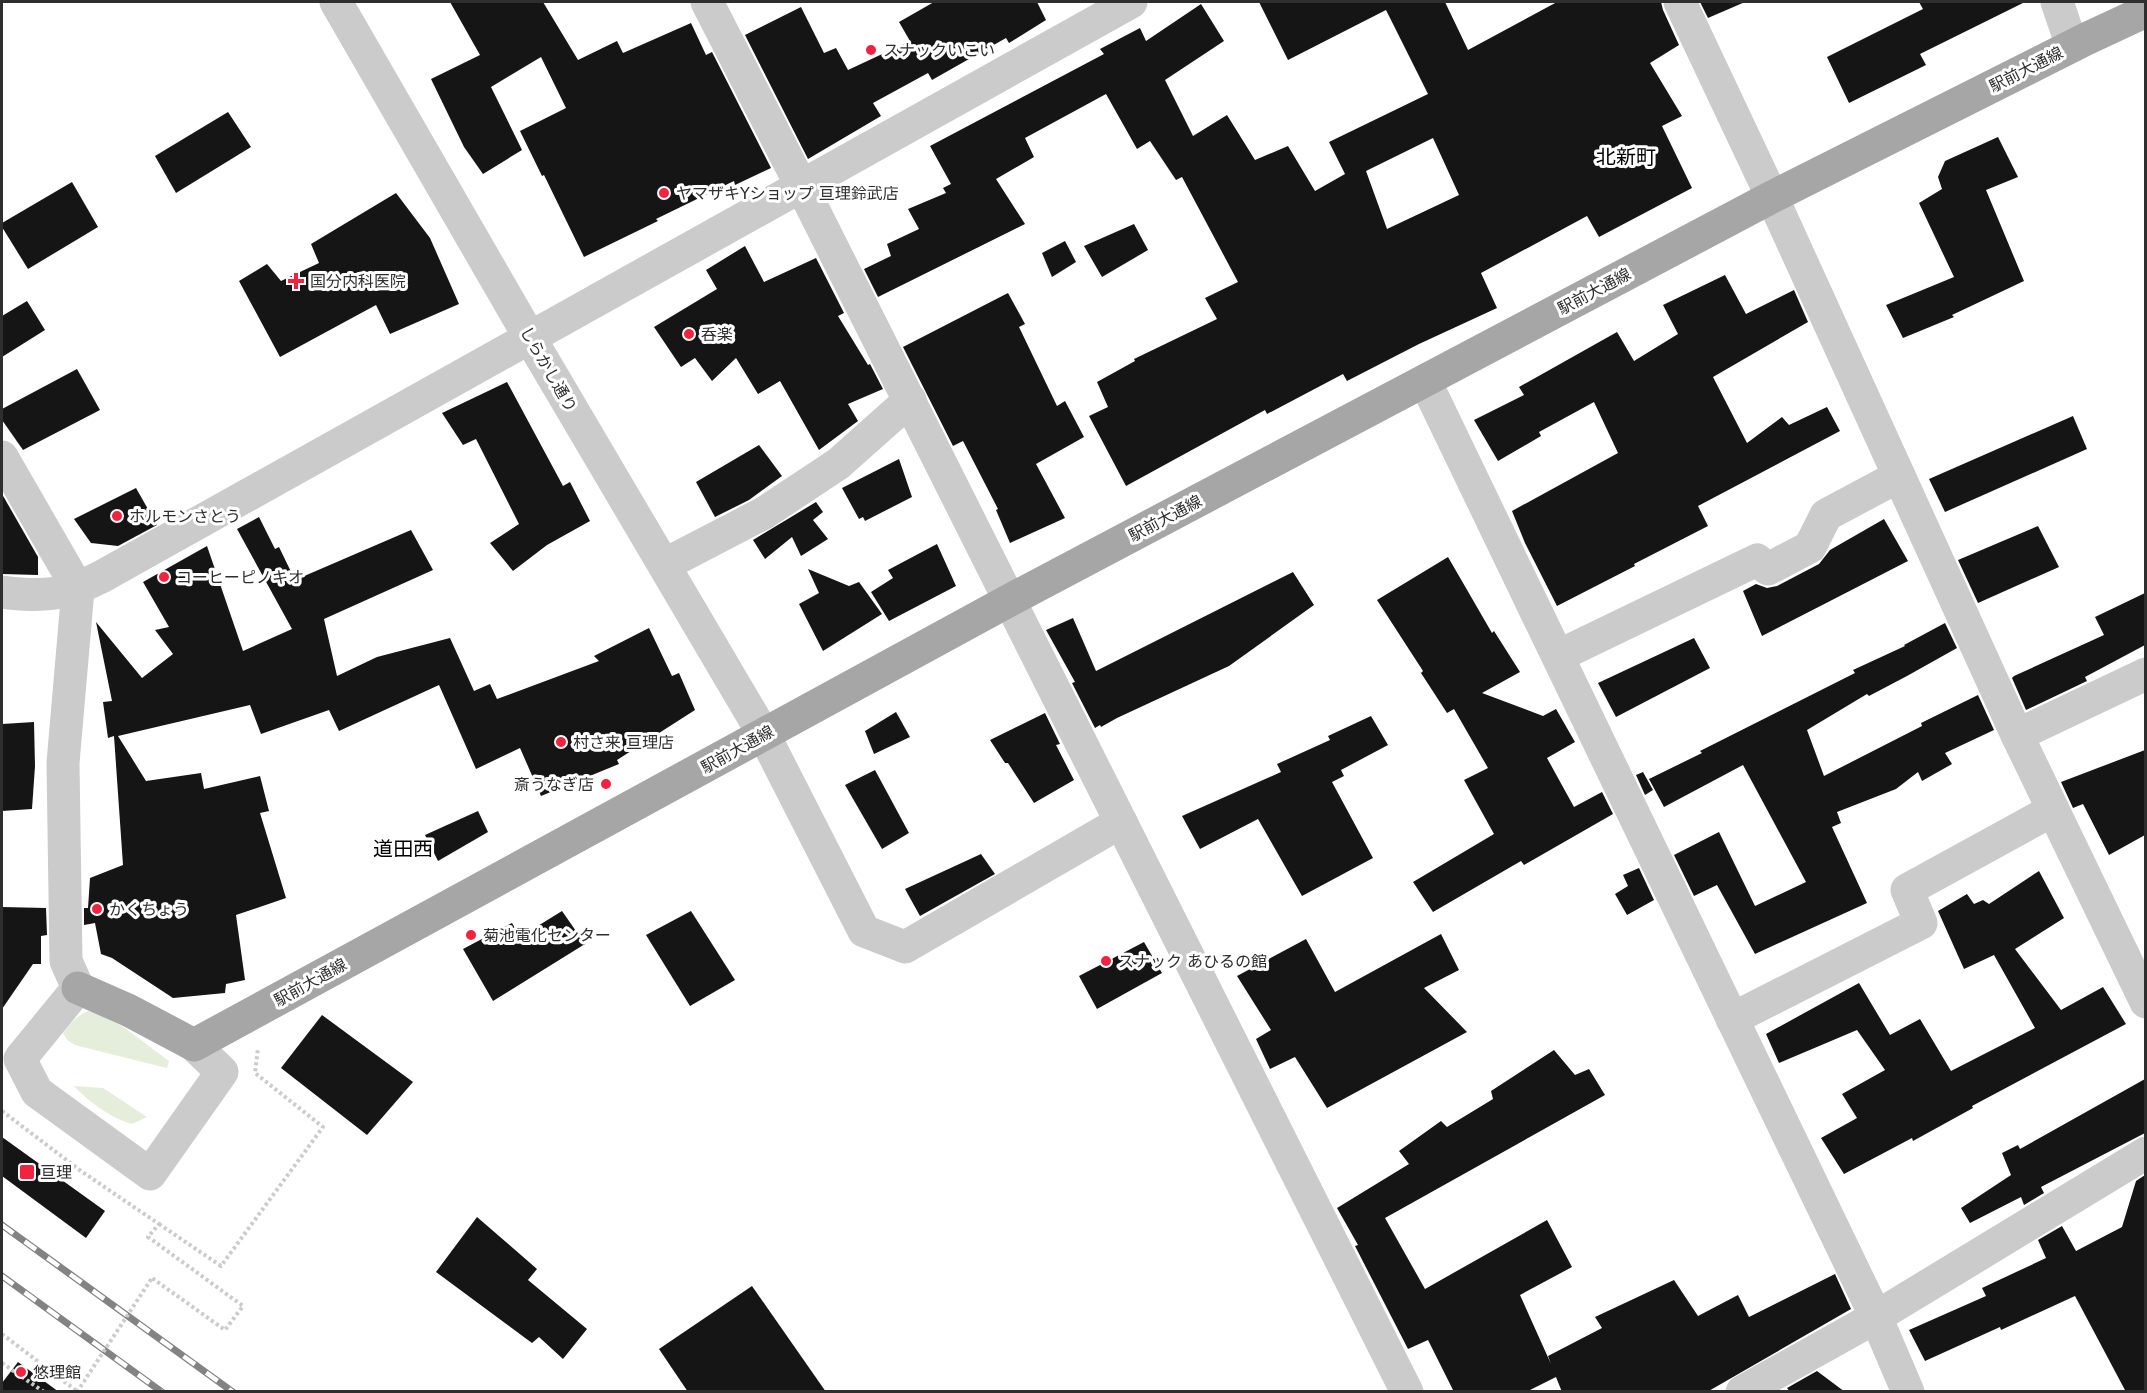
<svg xmlns="http://www.w3.org/2000/svg" width="2147" height="1393" viewBox="0 0 2147 1393" font-family="'DejaVu Sans','Noto Sans JP',sans-serif">
  <style>
    .green { fill: #e5eddb }
    .building { fill: #151515; fill-rule: evenodd }
    .lines { fill: none; stroke-linecap: round; stroke-linejoin: round }
    .path { stroke: #cbcbcb; stroke-width: 4; stroke-dasharray: 3 3; stroke-linecap: butt }
    .minor { stroke: #cbcbcb; stroke-width: 33 }
    .major { stroke: #a6a6a6; stroke-width: 33 }
    .rail-casing { stroke: #838383; stroke-width: 7 }
    .rail { stroke: #fff; stroke-width: 4.5; stroke-dasharray: 14; stroke-linecap: butt }
    .path-bridge { stroke: #cbcbcb; stroke-width: 4; stroke-dasharray: 3 3; stroke-linecap: butt }
    .poi-dot { fill: #f2233f; stroke: #fff; stroke-width: 2 }
    .labels { text-anchor: middle; stroke-width: 6; stroke-linejoin: round; paint-order: stroke }
    .poi-label { font-size: 16px; fill: #2e2e2e; stroke: #fff; text-anchor: start }
    .street-label { font-size: 16px; fill: #2e2e2e; stroke: #fff }
    .quarter-label { font-size: 20px; fill: #000; stroke: #fff }
  </style>
  <rect width="100%" height="100%" fill="#fff"/>
  <g class="green">
    <path d="M99 1009 169 1061 167 1068 75 1045 67 1040 63 1033C74 1019 81 1011 99 1009Z"/>
    <path d="M74 1086 103 1088 147 1117 132 1124C111 1118 89 1102 74 1086Z"/>
  </g>
  <g class="building">
    <path d="M450 2H543L578 60 617 41 623 53 691 23 706 55 712 52 771 168 735 185 734 181 656 219 658 221 584 257 544 175 542 176 520 131 566 108 541 57 491 87 522 150 483 174 464 147 431 79 480 55Z"/>
    <path d="M934 2H1037L1046 20 1009 43 1006 38 932 80 928 73 873 103 881 116 808 159 745 35 801 7 824 53 836 48 848 70 910 41 899 22Z"/>
    <path d="M1259 2H1445L1468 50 1557 2H1661L1663 10 1679 45 1650 63 1682 116 1662 126 1692 188 1599 237 1587 216 1481 273 1497 308 1419 344 1347 381 1343 374 1267 414 1265 410 1126 486 1089 416 1108 407 1097 382 1135 361 1134 359 1217 319 1205 298 1238 282 1182 177 1176 180 1150 141 1137 149 1106 94 1025 138 1034 157 996 179 1025 224 878 297 864 269 891 256 887 244 919 229 908 209 946 193 943 188 951 184 930 146 1104 54 1100 49 1140 28 1146 41 1201 4 1224 41 1165 80 1193 136 1227 115 1255 160 1288 146 1315 191 1345 174 1329 142 1428 94 1386 10 1288 60ZM1433 138 1459 195 1387 229 1366 171Z"/>
    <path d="M1700 2H1745L1708 18Z"/>
    <path d="M1919 2H2025L1920 54 1926 65 1849 103 1827 57 1923 9Z"/>
    <path d="M228 112 251 147 176 193 155 156Z"/>
    <path d="M1998 137 2018 177 1986 190 2024 281 1952 315 1954 317 1903 338 1886 305 1954 277 1919 203 1942 189 1938 177 1945 161Z"/>
    <path d="M72 182 98 227 28 269 2 227V223Z"/>
    <path d="M396 193 430 238 459 304 390 334 376 305 280 357 239 281 267 264 281 281 319 263 311 244Z"/>
    <path d="M1134 224 1148 250 1102 277 1084 246Z"/>
    <path d="M1065 241 1076 262 1052 277 1042 253Z"/>
    <path d="M745 246 764 282 816 258 844 313 838 316 868 365 870 364 883 389 848 404 858 421 819 450 780 381 758 394 736 358 712 381 695 358 681 367 654 327 717 289 706 270Z"/>
    <path d="M1725 275 1746 314 1794 290 1808 322 1713 377 1747 443 1782 417 1789 425 1827 407 1840 431 1698 506 1708 526 1634 564 1635 566 1557 606 1525 543 1512 511 1618 453 1594 402 1539 432 1541 436 1498 461 1474 420 1524 395 1519 387 1617 332 1634 361 1678 334 1663 305Z"/>
    <path d="M1008 293 1025 324 1019 327 1057 406 1065 401 1084 437 1036 464 1065 518 1010 543 996 510 998 509 963 441 953 446 903 347Z"/>
    <path d="M27 301 45 330 2 357V316Z"/>
    <path d="M77 369 100 410 23 450 2 420V409Z"/>
    <path d="M507 382 563 486 570 482 590 521 547 545 513 571 490 543 519 524 476 439 463 445 442 413Z"/>
    <path d="M2073 416 2087 449 1945 512 1929 479Z"/>
    <path d="M759 445 782 476 749 500 715 517 696 482Z"/>
    <path d="M899 459 912 497 865 521 863 517 859 519 842 488Z"/>
    <path d="M136 488 157 525 118 546 91 543 74 519Z"/>
    <path d="M2 494 38 557V575L2 574Z"/>
    <path d="M816 502 823 512 813 520 828 539 801 556 792 537 765 559 753 540Z"/>
    <path d="M259 517 275 549 279 547 295 580 411 530 433 570 324 619 337 676 377 657 450 638 474 691 490 684 497 699 599 661 594 656 649 628 672 676 679 673 695 710 617 760 619 764 541 796 520 748 476 769 439 685 339 731 329 710 261 734 250 705 118 736 146 781 201 773 204 789 260 776 269 811 260 813 286 898 236 915 245 980 226 984 225 993 173 998 112 958 101 954 95 923 84 925V908H88L90 878 123 865 114 736 108 738 103 702 112 701 96 622 142 678 173 654 155 630 169 627 143 582 207 546 243 651 292 629 237 529Z"/>
    <path d="M1884 519 1908 561 1762 636 1743 591 1756 584 1767 588 1777 586 1819 564 1830 550Z"/>
    <path d="M2038 526 2059 567 1978 603 1958 560Z"/>
    <path d="M937 544 956 586 889 621 871 592 893 578 888 570Z"/>
    <path d="M1448 557 1492 633 1494 631 1520 672 1482 693 1543 716 1556 709 1575 742 1547 758 1574 807 1602 792 1613 814 1524 865 1521 861 1433 912 1413 882 1494 834 1464 780 1488 768 1454 709 1447 713 1421 673 1423 671 1377 600Z"/>
    <path d="M808 569 849 586 859 582 882 614 823 651 799 604 819 593Z"/>
    <path d="M1293 572 1314 605 1229 666 1117 718 1101 727 1100 725 1095 728 1072 683 1075 682 1046 630 1073 618 1096 671Z"/>
    <path d="M2145 593V645L2085 677 2087 681 2026 710 2012 678 2014 676 2104 635 2095 617Z"/>
    <path d="M1945 623 1957 648 1907 676 1869 696 1867 694 1807 730 1824 776 1922 726 1921 723 1978 695 1994 730 1945 753 1952 764 1922 781 1918 772 1896 789 1837 812 1841 823 1832 827 1867 903 1755 954 1717 885 1694 896 1674 855 1719 832 1755 906 1806 882 1743 765 1664 807 1649 779 1702 753 1700 751 1855 673 1853 670 1905 646 1904 645Z"/>
    <path d="M1694 638 1710 668 1616 717 1598 683Z"/>
    <path d="M896 712 910 737 874 754 865 731Z"/>
    <path d="M1045 713 1060 744 1056 745 1074 780 1034 803 1008 763H1005L990 740Z"/>
    <path d="M1371 716 1388 745 1341 770 1344 776 1332 782 1373 858 1302 896 1258 819 1200 849 1182 816 1281 772 1277 764 1330 740 1328 736Z"/>
    <path d="M34 722 35 766 32 809 2 811V724Z"/>
    <path d="M2145 750V835L2109 855 2083 804 2073 808 2061 782Z"/>
    <path d="M875 770 909 833 882 849 845 785Z"/>
    <path d="M1643 772 1653 790 1645 795 1636 775Z"/>
    <path d="M478 811 488 832 438 861 425 835Z"/>
    <path d="M981 854 995 874 920 916 905 889Z"/>
    <path d="M1639 868 1654 900 1627 915 1615 894 1628 886 1623 875Z"/>
    <path d="M2039 871 2064 918 2015 949 2061 1010 2103 987 2126 1024 1972 1106 1973 1108 1913 1141 1912 1138 1844 1174 1821 1138 1857 1118 1842 1094 1885 1070 1857 1030 1779 1063 1766 1034 1859 983 1890 1035 1920 1019 1951 1071 2035 1028 1994 955 1964 969 1938 911 1967 894 1974 904 1983 900 1989 904Z"/>
    <path d="M2 907 46 908 47 935 41 936V964H33L2 1009Z"/>
    <path d="M562 911 585 944 493 1001 463 949 512 923 520 937Z"/>
    <path d="M691 911 735 980 690 1006 646 935Z"/>
    <path d="M1441 934 1459 970 1424 988 1467 1032 1327 1108 1295 1057 1270 1069 1256 1039 1271 1030 1237 976 1306 939 1335 992Z"/>
    <path d="M1144 942 1162 973 1097 1009 1079 976Z"/>
    <path d="M322 1015 413 1082 367 1135 281 1068Z"/>
    <path d="M1554 1050 1575 1075 1589 1069 1605 1095 1385 1218 1425 1289 1547 1220 1572 1267 1520 1295 1551 1364 1548 1356 1602 1328 1595 1317 1674 1280 1698 1316 1738 1295 1749 1317 1835 1274 1851 1309 1707 1392H1562L1556 1377 1526 1392H1454L1428 1340 1408 1349 1355 1246 1358 1245 1337 1208 1409 1164 1399 1151 1441 1121 1447 1127 1493 1099 1491 1091Z"/>
    <path d="M2145 1079V1133L2041 1187 2044 1193 2024 1205 2021 1197 1970 1223 1961 1208 2011 1175 2002 1153 2018 1145 2020 1149Z"/>
    <path d="M2 1137 105 1211 86 1238 2 1176Z"/>
    <path d="M2145 1175V1392H2126L2075 1296 2001 1330 2000 1327 1925 1361 1909 1330 1986 1296 1982 1288 2046 1258 2038 1240 2062 1226 2076 1251 2122 1227 2136 1181Z"/>
    <path d="M477 1217 537 1269 528 1280 587 1329 563 1359 539 1337 532 1343 436 1272Z"/>
    <path d="M752 1286 826 1392H688L659 1349Z"/>
    <path d="M18 1362 59 1392H2V1383Z"/>
    <path d="M1817 1371 1845 1392H1790L1787 1388Z"/>
  </g>
  <g class="lines">
    <g class="path">
      <path d="M2 1111 81 1171 159 1224 148 1237 243 1306 225 1330 152 1278"/>
      <path d="M159 1224 221 1266 323 1127 255 1073 258 1048"/>
      <path d="M2 1334 78 1392"/>
      <path d="M2 1363 44 1392"/>
    </g>
    <g class="minor">
      <path d="M336 2 530 338 764 735 864 931 905 947 1121 822"/>
      <path d="M707 2 809 201 1407 1392"/>
      <path d="M1680 2 1772 197 2017 735 2146 1002"/>
      <path d="M2057 2 2072 46"/>
      <path d="M1425 381 1876 1317 1908 1392"/>
      <path d="M2 457 78 589 63 763 66 961 78 988 20 1059 37 1092 150 1174 222 1072 194 1045"/>
      <path d="M664 565 764 513 838 464 910 400"/>
      <path d="M2 592C41 597 64 596 101 577L1131 2"/>
      <path d="M1558 656 1757 560 1768 569 1810 547 1826 515 1899 476"/>
      <path d="M2017 735 2146 674"/>
      <path d="M1732 1019 1921 923 1907 890 2053 810"/>
      <path d="M1742 1392 1876 1317 2146 1153"/>
    </g>
    <path class="major" d="M78 988 128 1010 194 1045 1010 600 1772 197 2086 39 2146 11"/>
    <defs>
      <g id="rail">
        <path d="M2 1225 233 1392"/>
        <path d="M2 1276 162 1392"/>
      </g>
    </defs>
    <use href="#rail" class="rail-casing"/>
    <use href="#rail" class="rail"/>
    <path class="path-bridge" d="M77 1392 152 1278"/>
  </g>
  <g class="poi-dot">
    <circle cx="871" cy="50" r="6"/>
    <circle cx="664" cy="193" r="6"/>
    <path d="M293 272h6v6h6v6h-6v6h-6v-6h-6v-6h6z"/>
    <circle cx="689" cy="334" r="6"/>
    <circle cx="117" cy="516" r="6"/>
    <circle cx="164" cy="577" r="6"/>
    <circle cx="561" cy="742" r="6"/>
    <circle cx="606" cy="784" r="6"/>
    <circle cx="97" cy="909" r="6"/>
    <circle cx="471" cy="935" r="6"/>
    <circle cx="1106" cy="961" r="6"/>
    <rect x="19" y="1164" width="16" height="16" rx="3"/>
    <circle cx="21" cy="1372" r="6"/>
  </g>
  <g class="labels">
    <g class="poi-label">
      <text x="883" y="56">スナックいこい</text>
      <text x="676" y="199">ヤマザキYショップ 亘理鈴武店</text>
      <text x="310" y="287">国分内科医院</text>
      <text x="701" y="340">呑楽</text>
      <text x="129" y="522">ホルモンさとう</text>
      <text x="176" y="583">コーヒーピノキオ</text>
      <text x="573" y="748">村さ来 亘理店</text>
      <text x="594" y="790" text-anchor="end">斎うなぎ店</text>
      <text x="109" y="915">かくちょう</text>
      <text x="483" y="941">菊池電化センター</text>
      <text x="1118" y="967">スナック あひるの館</text>
      <text x="40" y="1178">亘理</text>
      <text x="33" y="1378">悠理館</text>
    </g>
    <g class="street-label">
      <text transform="translate(2026 69) rotate(-27)" y="6">駅前大通線</text>
      <text transform="translate(1594 291) rotate(-28)" y="6">駅前大通線</text>
      <text transform="translate(549 369) rotate(60)" y="6">しらかし通り</text>
      <text transform="translate(1165 518) rotate(-28)" y="6">駅前大通線</text>
      <text transform="translate(737 749) rotate(-29)" y="6">駅前大通線</text>
      <text transform="translate(310 982) rotate(-29)" y="6">駅前大通線</text>
    </g>
    <g class="quarter-label">
      <text x="1626" y="164">北新町</text>
      <text x="403" y="856">道田西</text>
    </g>
  </g>
  <rect width="2147" height="1393" fill="none" stroke="#2e2e2e" stroke-width="6"/>
</svg>
